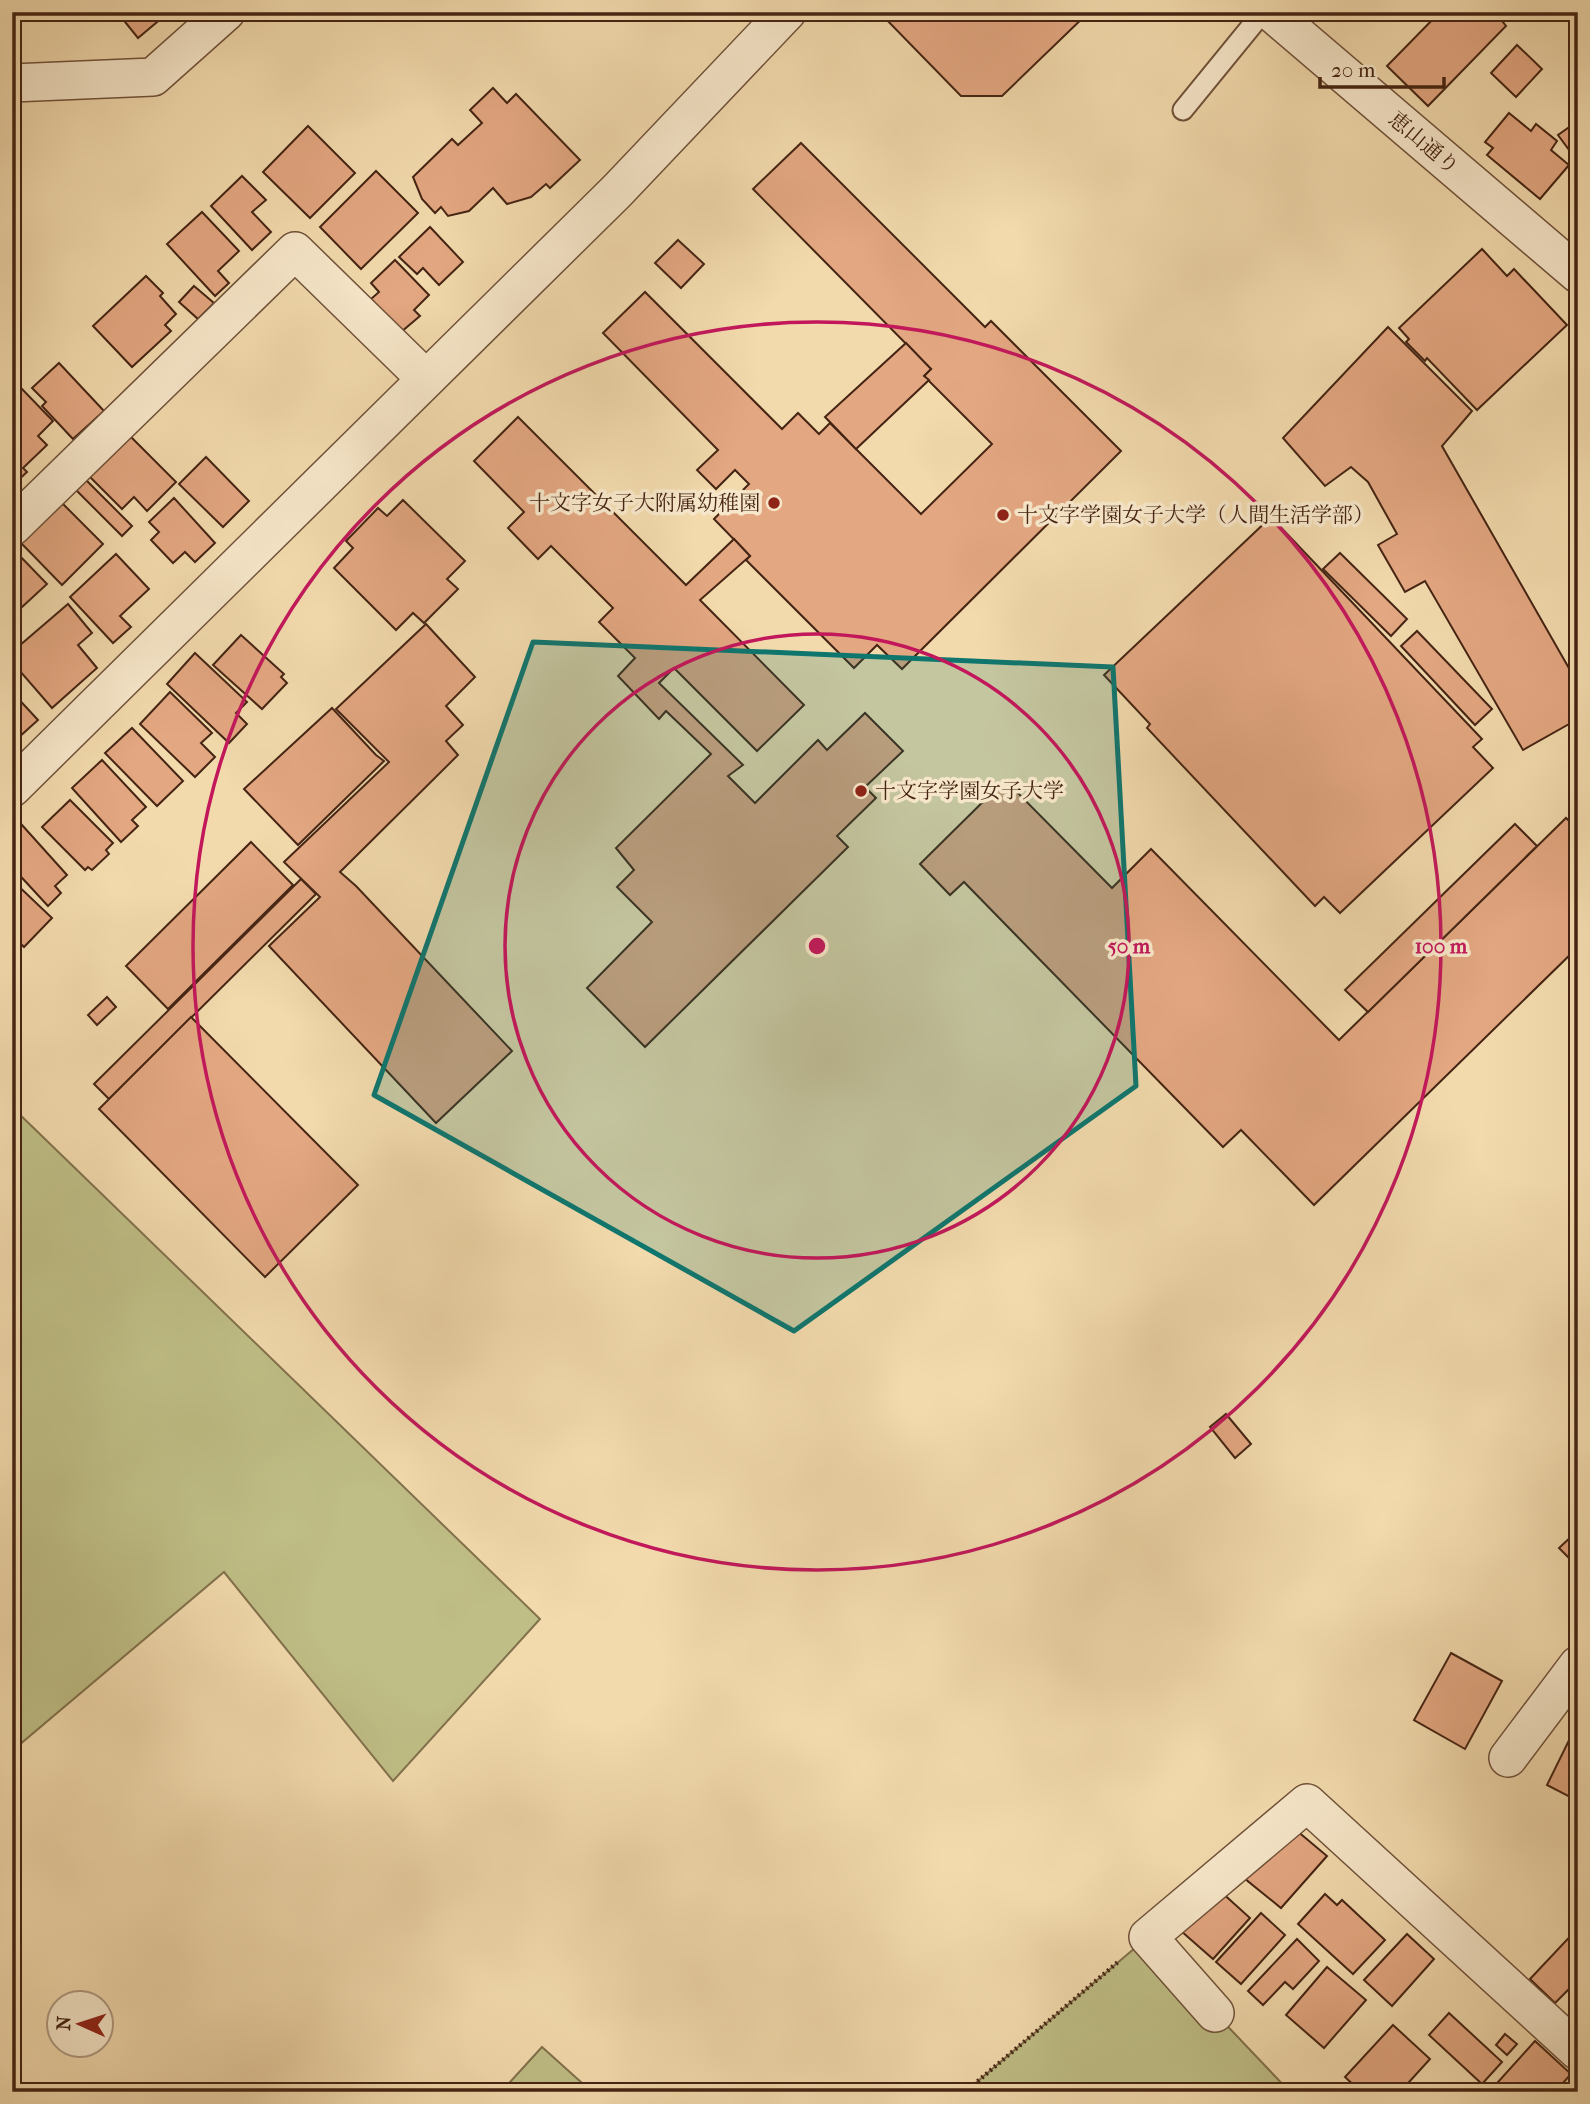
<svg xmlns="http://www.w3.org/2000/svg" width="1590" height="2104" viewBox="0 0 1590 2104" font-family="'IM FELL French Canon','Noto Serif JP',serif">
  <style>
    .green { fill: #bfbe86; stroke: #82714c; stroke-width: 2 }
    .building { fill: #e3a781; stroke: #452413; stroke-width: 2 }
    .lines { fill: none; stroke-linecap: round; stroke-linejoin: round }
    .service-casing { stroke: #70523a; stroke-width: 23 }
    .minor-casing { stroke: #70523a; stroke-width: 40 }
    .path { stroke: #452413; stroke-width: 4.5; stroke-dasharray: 2 3.5; stroke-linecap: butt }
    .service { stroke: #f7e7ca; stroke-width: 19 }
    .minor { stroke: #f7e7ca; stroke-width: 37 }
    .marked { fill: #0f766e; fill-opacity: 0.2; stroke: #0f766e; stroke-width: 5; stroke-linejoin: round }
    .ring { fill: none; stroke: #c2185b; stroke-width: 3.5 }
    .poi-dot { fill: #8f2418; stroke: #f7e7ca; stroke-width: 2.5 }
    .labels { text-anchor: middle; stroke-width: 7; stroke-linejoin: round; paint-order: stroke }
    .street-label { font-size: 21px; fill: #452413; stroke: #f7e7ca }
    .poi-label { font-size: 21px; fill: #452413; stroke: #f7e7ca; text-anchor: start }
    .centre { fill: #c2185b; stroke: #f7e7ca; stroke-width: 3.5 }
    .ring-label { font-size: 21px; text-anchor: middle; font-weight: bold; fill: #c2185b; stroke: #f7e7ca; stroke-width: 7; stroke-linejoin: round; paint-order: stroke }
  </style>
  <rect width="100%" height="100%" fill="#f2daad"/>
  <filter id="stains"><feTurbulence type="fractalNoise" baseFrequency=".00286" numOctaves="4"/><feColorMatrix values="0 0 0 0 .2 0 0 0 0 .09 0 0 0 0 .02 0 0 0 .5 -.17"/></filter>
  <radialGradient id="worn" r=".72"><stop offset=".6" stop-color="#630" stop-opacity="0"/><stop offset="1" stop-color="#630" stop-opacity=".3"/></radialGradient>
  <g class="green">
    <path d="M12 1107 540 1619 393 1781 224 1572 12 1751Z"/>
    <path d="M1148 1937 1215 2013 1290 2092H965Z"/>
    <path d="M542 2047 592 2092H501Z"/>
  </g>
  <g class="building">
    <path d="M117 12H169L138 38Z"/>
    <path d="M879 12H1089L1002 96H961Z"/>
    <path d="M1440 12H1495L1506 26 1428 106 1387 66Z"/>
    <path d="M1517 45 1542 69 1516 97 1491 73Z"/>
    <path d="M493 88 507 103 516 94 580 160 550 188 546 184 531 197 507 204 493 188 469 211 448 216 441 207 435 213 422 199 413 177 452 139 458 145 482 123 470 110Z"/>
    <path d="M1509 113 1531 131 1536 124 1557 141 1551 150 1569 165 1540 199 1487 155 1493 148 1485 142Z"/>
    <path d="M1578 121V162L1558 135Z"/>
    <path d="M308 126 355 173 310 218 263 172Z"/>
    <path d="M801 143 985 327 991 321 1121 451 902 669 877 645 854 668 746 560 750 556 714 519 749 484 735 470 716 489 697 470 718 450 603 333 645 292 782 429 798 413 819 434 830 423 921 514 992 444 924 376 931 369 753 189Z"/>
    <path d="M376 171 418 213 361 269 320 227Z"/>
    <path d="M242 176 266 200 252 212 271 232 252 250 211 206Z"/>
    <path d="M202 212 239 251 218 271 229 283 215 296 167 244Z"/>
    <path d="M430 227 463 262 439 285 423 268 417 274 399 257Z"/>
    <path d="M678 240 704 264 681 288 655 263Z"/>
    <path d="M1482 249 1507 276 1514 269 1567 325 1477 410 1427 358 1425 361 1406 342 1409 339 1399 328Z"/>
    <path d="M395 260 429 295 414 310 420 316 401 332 371 299 379 292 371 283Z"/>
    <path d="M146 276 163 293 160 296 176 314 165 325 171 331 132 367 93 326Z"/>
    <path d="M194 286 214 303 198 319 179 302Z"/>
    <path d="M1388 327 1472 411 1442 446 1578 684V719L1523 750 1425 581 1405 592 1378 545 1397 534 1368 482 1351 467 1325 486 1283 438Z"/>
    <path d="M906 343 931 369 924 376 929 380 856 449 825 417Z"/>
    <path d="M59 363 104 411 73 439 42 406 46 402 32 388Z"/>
    <path d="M22 389 53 421 38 436 47 445 23 468 27 472 12 486V399Z"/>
    <path d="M518 417 686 585 734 539 750 556 700 600 804 705 757 751 674 668 659 683 743 765 728 776 755 803 818 740 827 750 865 713 903 751 865 787 876 798 837 836 848 847 645 1047 587 988 652 922 617 887 634 870 616 848 711 754 666 711 659 719 618 676 635 658 599 622 613 608 551 546 538 559 508 528 524 512 474 461Z"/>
    <path d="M130 436 176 482 147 511 134 497 122 509 89 476Z"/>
    <path d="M206 457 249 501 223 527 179 484Z"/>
    <path d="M84 478 132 526 122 536 74 488Z"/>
    <path d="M174 498 215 543 195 562 185 552 173 563 151 540 159 532 149 522Z"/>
    <path d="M403 500 465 561 447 579 458 589 424 623 413 613 396 630 334 568 353 548 346 541 378 508 387 516Z"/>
    <path d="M62 503 103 544 62 585 21 543Z"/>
    <path d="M1271 517 1482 739 1473 747 1493 768 1340 913 1324 897 1315 906 1147 728 1150 724 1104 675Z"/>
    <path d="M17 553 47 584 22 607 12 597V558Z"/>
    <path d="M1340 553 1407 619 1391 636 1323 569Z"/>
    <path d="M116 554 149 589 120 616 131 627 113 643 70 597Z"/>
    <path d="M68 604 92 633 78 645 97 668 52 708 12 662V652Z"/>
    <path d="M426 624 475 677 446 706 463 725 446 741 458 755 340 872 356 886 512 1051 436 1123 269 946 320 897 284 862 389 762 336 709Z"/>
    <path d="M1417 631 1492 709 1475 725 1401 646Z"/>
    <path d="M241 635 284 674 281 677 287 683 262 709 213 665Z"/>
    <path d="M195 653 247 702 236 713 247 724 229 743 167 684Z"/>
    <path d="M12 692 38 720 18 738 12 732Z"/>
    <path d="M170 692 212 733 201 743 215 757 195 777 140 724Z"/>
    <path d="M332 708 376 755 384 761 298 845 244 789Z"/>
    <path d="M132 728 183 781 157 806 105 753Z"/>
    <path d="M102 760 146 807 132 820 138 826 121 842 72 788Z"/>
    <path d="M1005 780 1112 888 1151 849 1339 1040 1566 818 1578 829V947L1314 1205 1241 1130 1223 1147 964 882 950 895 920 864Z"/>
    <path d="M70 800 113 843 106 850 109 854 92 870 88 867 85 870 42 827Z"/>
    <path d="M1515 824 1537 846 1368 1012 1345 990Z"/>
    <path d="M22 825 67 875 55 886 61 893 48 906 12 867V850L16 846 12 843V834Z"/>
    <path d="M251 842 293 885 168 1009 126 966Z"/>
    <path d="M301 879 316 894 109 1099 94 1084Z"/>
    <path d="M12 880 52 918 24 947 12 935Z"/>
    <path d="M107 997 116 1007 97 1025 88 1015Z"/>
    <path d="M191 1017 358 1185 265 1277 99 1109Z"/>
    <path d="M1226 1414 1251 1444 1235 1458 1210 1427Z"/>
    <path d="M1572 1536 1578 1542V1567L1559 1548Z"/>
    <path d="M1451 1653 1502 1681 1465 1749 1414 1720Z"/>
    <path d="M1578 1722V1787L1572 1798 1547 1785Z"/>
    <path d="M1290 1825 1327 1856 1281 1908 1244 1878Z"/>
    <path d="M1219 1890 1250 1918 1213 1959 1181 1931Z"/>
    <path d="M1325 1894 1337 1905 1342 1900 1385 1940 1353 1974 1298 1924Z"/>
    <path d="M1261 1913 1285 1935 1241 1984 1216 1962Z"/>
    <path d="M1578 1928V1980L1555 2003 1530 1979Z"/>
    <path d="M1407 1934 1434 1959 1392 2006 1364 1980Z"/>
    <path d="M1297 1939 1319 1961 1293 1989 1285 1982 1263 2005 1248 1991Z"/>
    <path d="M1327 1967 1366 2000 1324 2048 1286 2015Z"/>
    <path d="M1449 2013 1502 2062 1482 2084 1429 2035Z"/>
    <path d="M1393 2025 1430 2059 1400 2092H1361L1345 2077Z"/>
    <path d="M1505 2034 1517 2044 1507 2055 1496 2045Z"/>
    <path d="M1535 2041 1571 2074 1555 2092H1489Z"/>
  </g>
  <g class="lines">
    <defs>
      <path id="service" d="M1183 110 1263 12"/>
      <g id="minor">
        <path d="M1271 12 1578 274"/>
        <path d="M12 83 153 77 226 12"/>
        <path d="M12 527 295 251 426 379"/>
        <path d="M12 788 617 191 787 12"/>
        <path d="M1508 1758 1578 1665"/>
        <path d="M1215 2013 1148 1937 1307 1803 1578 2051"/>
      </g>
    </defs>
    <use href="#service" class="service-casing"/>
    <use href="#minor" class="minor-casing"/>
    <path class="path" d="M965 2092 1118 1962"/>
    <use href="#service" class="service"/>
    <use href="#minor" class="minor"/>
  </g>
  <path class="marked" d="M533 642 1113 667 1136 1086 794 1331 374 1095Z"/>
  <g class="ring">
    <circle cx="817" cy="946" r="312"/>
    <circle cx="817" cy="946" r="624"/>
  </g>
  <g class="poi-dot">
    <circle cx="774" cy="503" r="7"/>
    <circle cx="1003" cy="515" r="7"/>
    <circle cx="861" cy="791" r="7"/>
  </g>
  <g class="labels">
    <g class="street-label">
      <text transform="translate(1424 143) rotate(40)" y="7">恵山通り</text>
    </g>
    <g class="poi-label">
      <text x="760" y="510" text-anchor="end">十文字女子大附属幼稚園</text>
      <text x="1017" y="522">十文字学園女子大学（人間生活学部）</text>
      <text x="875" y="798">十文字学園女子大学</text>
    </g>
  </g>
  <circle cx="817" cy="946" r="10" class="centre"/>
  <g class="ring-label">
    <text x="1129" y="953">50 m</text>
    <text x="1441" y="953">100 m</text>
  </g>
  <rect width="1590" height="2104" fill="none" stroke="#f2daad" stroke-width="42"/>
  <rect x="14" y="14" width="1562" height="2076" fill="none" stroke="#452413" stroke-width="3.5"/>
  <rect x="21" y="21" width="1548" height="2062" fill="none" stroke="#452413" stroke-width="2"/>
  <g transform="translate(80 2024) rotate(273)"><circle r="33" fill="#f7e7ca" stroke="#b09981" stroke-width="2"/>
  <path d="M0-5L12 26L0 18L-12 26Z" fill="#8f2418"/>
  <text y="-10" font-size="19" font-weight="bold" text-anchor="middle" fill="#452413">N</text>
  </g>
  <path d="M1320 77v10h124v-10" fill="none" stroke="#452413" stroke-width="3.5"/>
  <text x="1331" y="77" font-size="21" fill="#452413" stroke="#f7e7ca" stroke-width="5" paint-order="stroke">20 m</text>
  <rect width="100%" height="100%" filter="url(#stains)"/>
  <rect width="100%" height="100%" fill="url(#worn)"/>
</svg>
